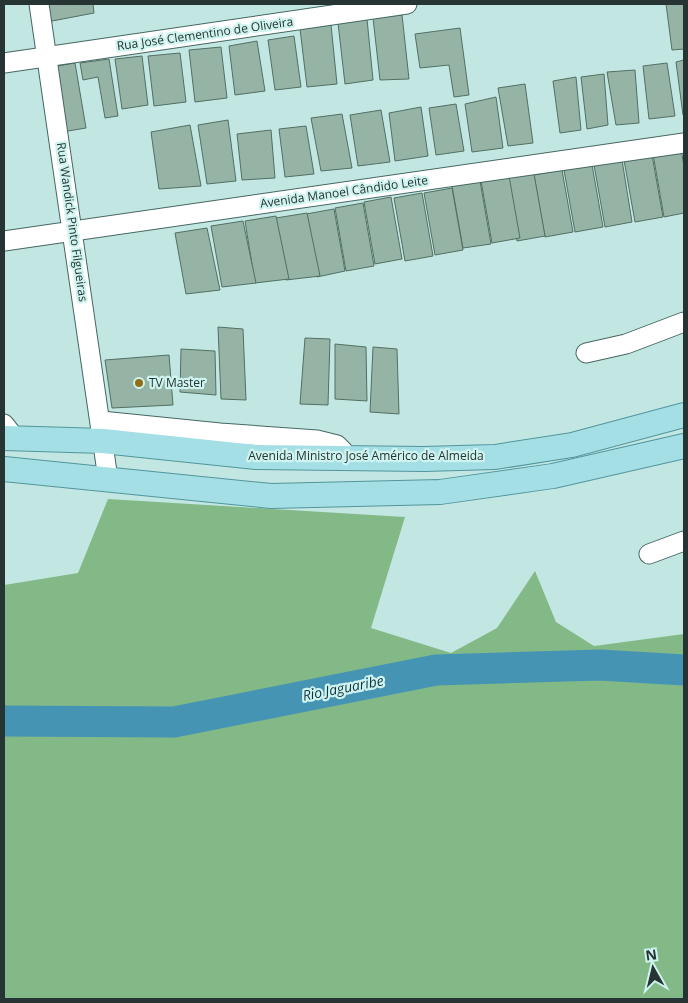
<svg xmlns="http://www.w3.org/2000/svg" width="688" height="1003" viewBox="0 0 688 1003" font-family="'Open Sans',sans-serif">
  <style>
    .forest { fill: #83b987 }
    .lines { fill: none; stroke-linecap: round; stroke-linejoin: round }
    .river { stroke: #4594b4; stroke-width: 31 }
    .building { fill: #95b4a6; stroke: #526f63 }
    .minor-casing { stroke: #466763; stroke-width: 21 }
    .major-casing { stroke: #52959d; stroke-width: 26 }
    .minor { stroke: #fff; stroke-width: 19 }
    .major { stroke: #a5dfe6; stroke-width: 24 }
    .poi-dot { fill: #916f14; stroke: #cff4f0; stroke-width: 2 }
    .labels { text-anchor: middle; stroke-width: 4.5; stroke-linejoin: round; paint-order: stroke }
    .street-label { font-size: 12px; fill: #263433; stroke: #cff4f0 }
    .poi-label { font-size: 12px; fill: #263433; stroke: #cff4f0; text-anchor: start }
    .water-label { font-size: 14px; font-style: italic; fill: #103543; stroke: #cff4f0 }
  </style>
  <rect width="100%" height="100%" fill="#c2e7e2"/>
  <path class="forest" d="M108 499 405 517 371 628 451 653 497 628 535 571 556 622 594 646 684 634V999H4V585L78 573Z"/>
  <g class="lines">
    <path class="river" d="M4 721 174 722 436 670 600 665 684 670"/>
  </g>
  <g class="building">
    <path d="M44 4H93L94 13 47 22Z"/>
    <path d="M666 4H684V49L672 50Z"/>
    <path d="M402 15 409 79 380 80 373 18Z"/>
    <path d="M367 19 373 80 345 84 338 23Z"/>
    <path d="M331 25 337 84 307 87 300 29Z"/>
    <path d="M460 28 469 95 454 97 449 65 420 68 415 34Z"/>
    <path d="M294 36 301 87 275 90 268 40Z"/>
    <path d="M257 41 265 91 235 95 229 46Z"/>
    <path d="M221 47 227 98 195 102 189 50Z"/>
    <path d="M180 53 186 102 154 106 148 56Z"/>
    <path d="M142 56 148 105 122 109 115 59Z"/>
    <path d="M109 59 118 116 105 118 98 77 83 80 80 63Z"/>
    <path d="M684 60V115H683L676 62Z"/>
    <path d="M75 63 86 128 62 132 52 67Z"/>
    <path d="M667 63 675 116 649 119 643 66Z"/>
    <path d="M635 70 639 123 616 125 607 72Z"/>
    <path d="M604 74 608 125 587 129 581 77Z"/>
    <path d="M576 77 581 130 560 133 553 81Z"/>
    <path d="M525 84 533 143 508 146 498 88Z"/>
    <path d="M496 97 503 148 472 152 465 104Z"/>
    <path d="M456 104 464 151 436 155 429 108Z"/>
    <path d="M421 107 428 156 395 161 389 113Z"/>
    <path d="M381 110 390 162 358 166 350 115Z"/>
    <path d="M342 114 352 168 321 171 311 118Z"/>
    <path d="M228 120 236 181 207 184 198 125Z"/>
    <path d="M190 125 201 186 159 189 151 132Z"/>
    <path d="M306 126 314 174 285 177 279 129Z"/>
    <path d="M271 130 275 178 242 180 237 134Z"/>
    <path d="M681 149 684 166V213L664 217 653 154Z"/>
    <path d="M652 155 663 217 635 222 624 160Z"/>
    <path d="M622 160 632 222 605 227 594 165Z"/>
    <path d="M592 165 603 227 575 232 564 170Z"/>
    <path d="M562 170 573 232 545 237 534 175Z"/>
    <path d="M534 174 545 236 517 241 507 178Z"/>
    <path d="M509 176 520 238 492 243 481 181Z"/>
    <path d="M480 181 491 244 463 248 452 186Z"/>
    <path d="M452 188 463 250 435 255 424 193Z"/>
    <path d="M422 193 433 256 405 261 394 198Z"/>
    <path d="M391 197 402 259 375 264 364 202Z"/>
    <path d="M363 203 374 266 346 271 335 208Z"/>
    <path d="M334 209 345 271 317 277 306 214Z"/>
    <path d="M307 213 320 276 286 280 276 218Z"/>
    <path d="M276 216 289 279 255 283 245 221Z"/>
    <path d="M243 221 256 283 222 287 211 226Z"/>
    <path d="M207 228 220 290 186 294 175 233Z"/>
    <path d="M218 327 243 329 246 400 221 399Z"/>
    <path d="M305 338 330 339 328 405 300 404Z"/>
    <path d="M335 344 366 347 367 401 335 399Z"/>
    <path d="M373 347 397 349 399 414 370 412Z"/>
    <path d="M181 349 215 351 216 395 180 392Z"/>
    <path d="M169 355 173 405 112 408 105 360Z"/>
  </g>
  <g class="lines">
    <defs>
      <g id="minor">
        <path d="M39 4 108 479"/>
        <path d="M4 63 407 4"/>
        <path d="M4 241 684 143"/>
        <path d="M586 353 626 344 684 322"/>
        <path d="M101 421 220 433 317 440 337 445 343 451 346 458"/>
        <path d="M4 424 15 438"/>
        <path d="M649 554 684 541"/>
      </g>
      <g id="major">
        <path d="M4 438 103 441 256 457 424 459 495 457 572 445 684 415"/>
        <path d="M4 469 271 496 440 492 553 476 684 446"/>
      </g>
    </defs>
    <use href="#minor" class="minor-casing"/>
    <use href="#major" class="major-casing"/>
    <use href="#minor" class="minor"/>
    <use href="#major" class="major"/>
  </g>
  <circle class="poi-dot" cx="139" cy="383" r="5"/>
  <g class="labels">
    <g class="street-label">
      <text transform="translate(205 34) rotate(-8)" y="4">Rua José Clementino de Oliveira</text>
      <text transform="translate(344 192) rotate(-8)" y="4">Avenida Manoel Cândido Leite</text>
      <text transform="translate(72 222) rotate(82)" y="4">Rua Wandick Pinto Filgueiras</text>
      <text x="366" y="460">Avenida Ministro José Américo de Almeida</text>
    </g>
    <g class="poi-label">
      <text x="149" y="387">TV Master</text>
    </g>
    <g class="water-label">
      <text transform="translate(343 688) rotate(-11)" y="5">Rio Jaguaribe</text>
    </g>
  </g>
  <rect width="688" height="1003" fill="none" stroke="#263433" stroke-width="10"/>
  <g transform="translate(653 968) rotate(352)" stroke="#cff4f0" stroke-width="4" paint-order="stroke">
  <path d="M0-4L9 19L0 12L-9 19Z" fill="#263433"/>
  <text y="-8" font-size="14" font-weight="bold" text-anchor="middle" fill="#263433">N</text>
  </g>
</svg>
